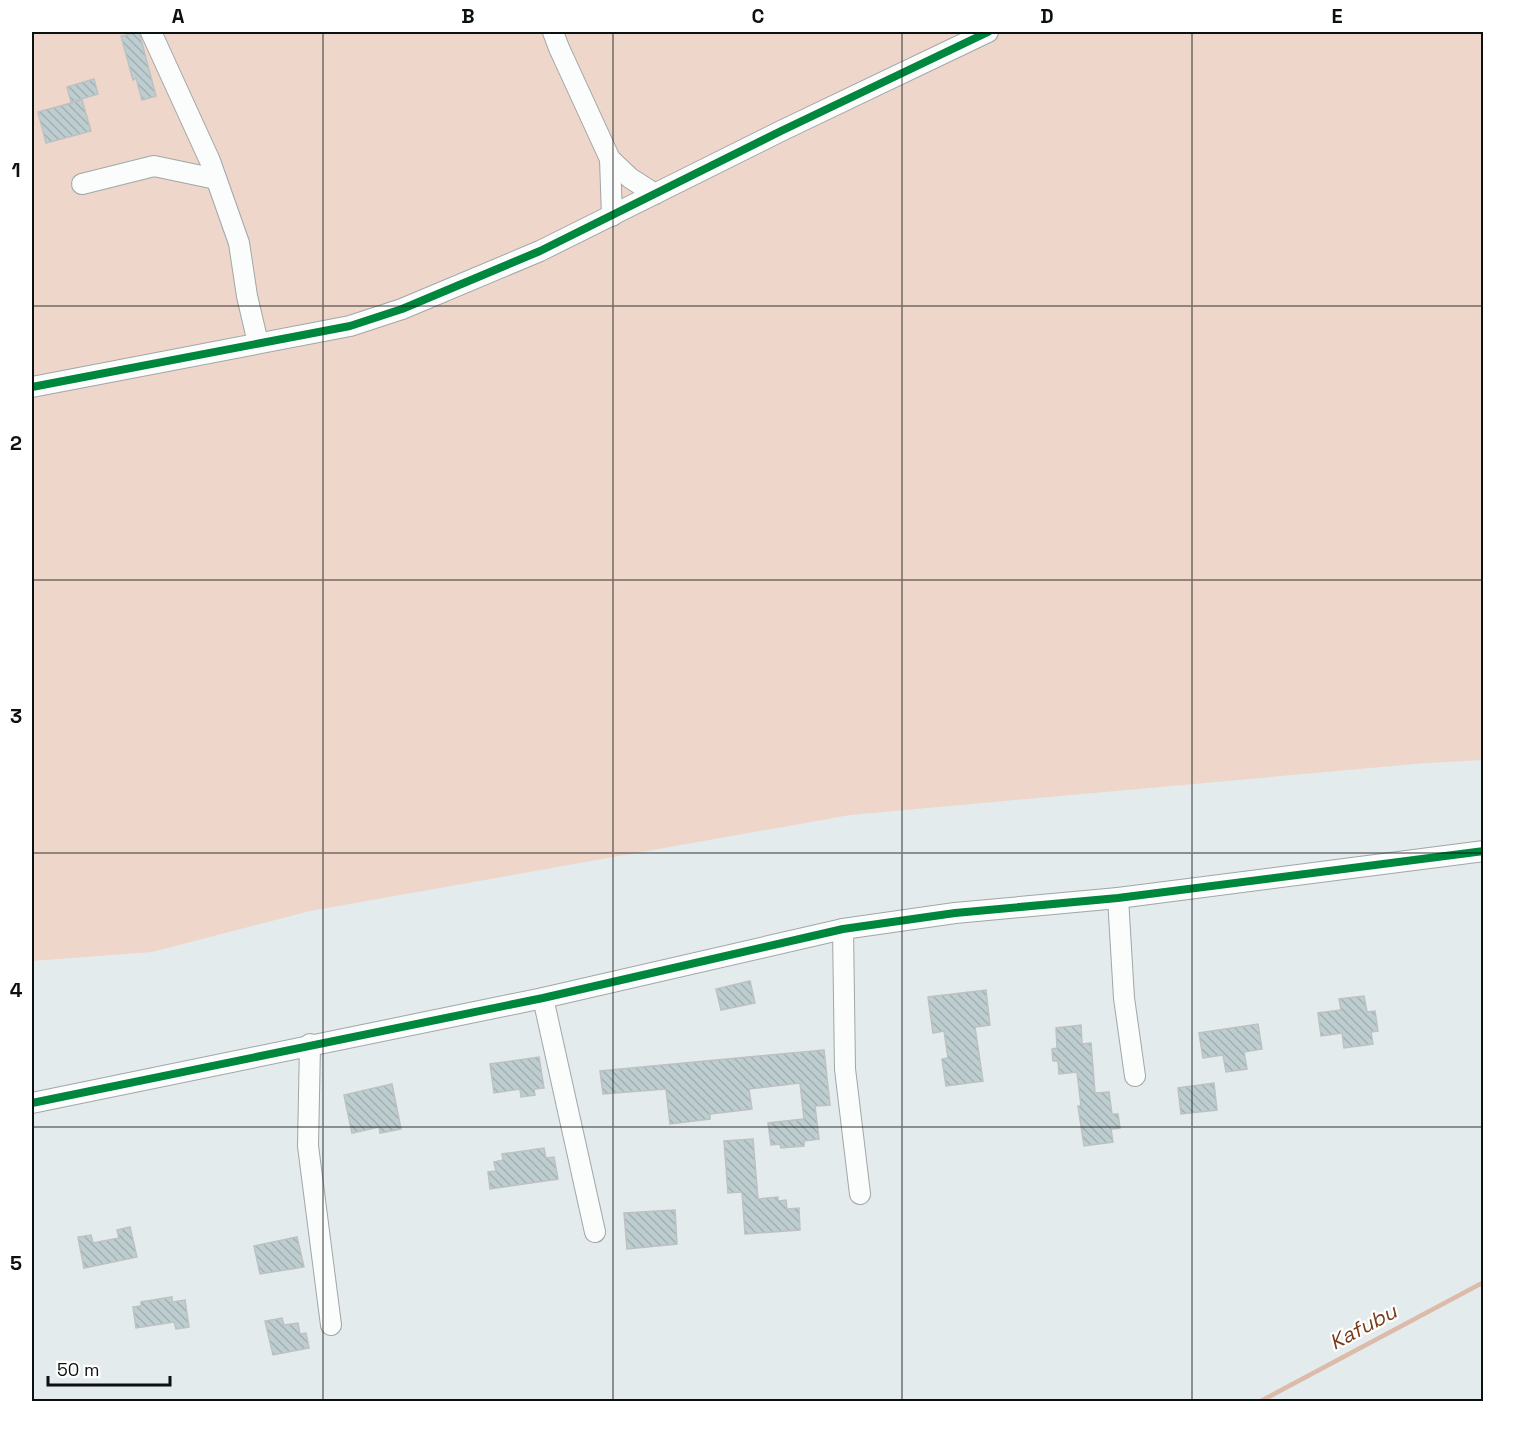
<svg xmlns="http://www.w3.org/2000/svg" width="1515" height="1433" viewBox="0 0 1515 1433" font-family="'Space Grotesk',sans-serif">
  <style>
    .green { fill: #eed6ca }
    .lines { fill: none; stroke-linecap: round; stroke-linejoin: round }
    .stream { stroke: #dcbbaa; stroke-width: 4.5 }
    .building { fill: url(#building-back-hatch); stroke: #bcc1c2; stroke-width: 1.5 }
    .minor-casing { stroke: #a1a6a7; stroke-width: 22 }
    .minor { stroke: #fbfcfc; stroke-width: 20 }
    .cycleway-casing { stroke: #fff; stroke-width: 11 }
    .cycleway { stroke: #00873e; stroke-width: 8 }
    .grid { fill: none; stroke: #0b1010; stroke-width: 1.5; stroke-opacity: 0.55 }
    .labels { text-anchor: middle; stroke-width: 4.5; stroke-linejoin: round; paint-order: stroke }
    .water-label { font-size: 21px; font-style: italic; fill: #783a18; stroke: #fff }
    .neatline { fill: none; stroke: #0b1010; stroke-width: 2 }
    .grid-label { font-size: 20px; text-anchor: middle; font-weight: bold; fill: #0b1010 }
  </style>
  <defs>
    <pattern id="building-back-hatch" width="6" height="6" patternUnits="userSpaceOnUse" patternTransform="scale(1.5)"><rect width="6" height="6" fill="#beced0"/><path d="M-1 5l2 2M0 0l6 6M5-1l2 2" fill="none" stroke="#a2b0b2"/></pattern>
  </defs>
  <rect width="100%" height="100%" fill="#e4ebec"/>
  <path class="green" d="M32 32H1483V760L1426 763 850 815 310 911 152 952 32 961Z"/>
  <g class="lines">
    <path class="stream" d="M1259 1402 1484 1282"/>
  </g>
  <g class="building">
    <path d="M139 32 156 96 142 100 136 78 133 80 121 36Z"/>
    <path d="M94 79 98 94 71 102 67 87Z"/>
    <path d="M82 100 91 131 46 143 38 112Z"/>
    <path d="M750 981 755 1003 721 1010 716 989Z"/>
    <path d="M986 990 990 1025 975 1027 983 1081 946 1086 942 1059 948 1058 944 1031 933 1033 928 997Z"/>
    <path d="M1364 996 1367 1012 1375 1011 1378 1031 1371 1032 1373 1044 1344 1048 1342 1033 1321 1036 1318 1013 1341 1010 1339 999Z"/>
    <path d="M1258 1024 1262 1049 1244 1052 1247 1069 1226 1072 1223 1055 1203 1058 1199 1033Z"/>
    <path d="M1081 1025 1082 1044 1091 1043 1095 1093 1109 1092 1112 1114H1118L1120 1128 1111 1129 1113 1142 1084 1146 1078 1106H1081L1077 1072 1059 1074 1058 1061H1053L1052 1049 1057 1048 1056 1028Z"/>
    <path d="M824 1050 830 1105 815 1106 819 1139 804 1141V1146L781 1148 780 1144 771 1145 768 1123 804 1119 800 1083 749 1089 752 1109 710 1114V1119L670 1124 666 1089 603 1094 600 1071Z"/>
    <path d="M539 1057 544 1088 534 1089 535 1095 521 1097 520 1089 494 1093 490 1064Z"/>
    <path d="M1214 1083 1217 1110 1181 1114 1178 1088Z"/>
    <path d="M392 1084 401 1129 380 1133 379 1127 352 1133 344 1095Z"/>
    <path d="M753 1139 758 1199 778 1197V1201L786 1200 787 1209 799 1208 800 1230 745 1234 742 1192 728 1193 724 1141Z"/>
    <path d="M544 1148 546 1158 554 1157 558 1179 490 1189 488 1172 496 1171 494 1162 503 1160 502 1154Z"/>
    <path d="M675 1210 677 1244 627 1249 624 1213Z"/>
    <path d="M130 1227 137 1257 84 1268 78 1237 91 1235 93 1243 119 1238 117 1230Z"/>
    <path d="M297 1237 304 1267 260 1274 254 1246Z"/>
    <path d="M172 1297V1302L185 1300 189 1327 176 1329 174 1322 136 1328 133 1307 141 1306V1302Z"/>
    <path d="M282 1318 284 1325 298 1323 300 1334 306 1333 309 1348 273 1355 265 1321Z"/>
  </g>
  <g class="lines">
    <defs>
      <g id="minor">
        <path d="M151 32 210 161 239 243 247 296 258 343"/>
        <path d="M553 32 559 48 610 159 630 178 655 194"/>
        <path d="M610 159 612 216"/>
        <path d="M82 184 154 166 216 179"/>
        <path d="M32 387 350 326 402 309 540 251 781 131 988 32"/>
        <path d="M1118 898 1124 998 1135 1076"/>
        <path d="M843 929 845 1069 860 1194"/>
        <path d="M543 998 595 1232"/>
        <path d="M310 1044 308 1146 331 1325"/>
        <path d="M32 1103 543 998 843 929 955 913 1118 898 1484 851"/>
      </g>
    </defs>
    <use href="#minor" class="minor-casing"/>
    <use href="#minor" class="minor"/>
    <defs>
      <g id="cycleway">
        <path d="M32 387 350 326 402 309 540 251 781 131 988 32"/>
        <path d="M32 1103 543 998 843 929 955 913 1118 898 1484 851"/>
      </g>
    </defs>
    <use href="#cycleway" class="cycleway-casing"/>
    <use href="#cycleway" class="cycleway"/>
  </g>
  <path class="grid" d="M323 32V1402M613 32V1402M902 32V1402M1192 32V1402M32 306H1484M32 580H1484M32 853H1484M32 1127H1484"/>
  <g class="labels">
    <g class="water-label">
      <text transform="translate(1363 1327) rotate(-28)" y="7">Kafubu</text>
    </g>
  </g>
  <rect width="1515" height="1433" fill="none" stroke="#ffffff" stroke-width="66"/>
  <path d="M48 1376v9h122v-9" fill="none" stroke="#0b1010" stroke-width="3"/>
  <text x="57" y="1376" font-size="18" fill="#0b1010" stroke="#ffffff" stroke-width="4.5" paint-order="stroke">50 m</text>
  <rect x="33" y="33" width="1449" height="1367" class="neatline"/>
  <g class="grid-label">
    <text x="178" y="23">A</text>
    <text x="468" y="23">B</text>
    <text x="758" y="23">C</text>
    <text x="1047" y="23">D</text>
    <text x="1337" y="23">E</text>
    <text x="16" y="177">1</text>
    <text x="16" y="450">2</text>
    <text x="16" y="723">3</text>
    <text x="16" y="997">4</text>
    <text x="16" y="1270">5</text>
  </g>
</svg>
